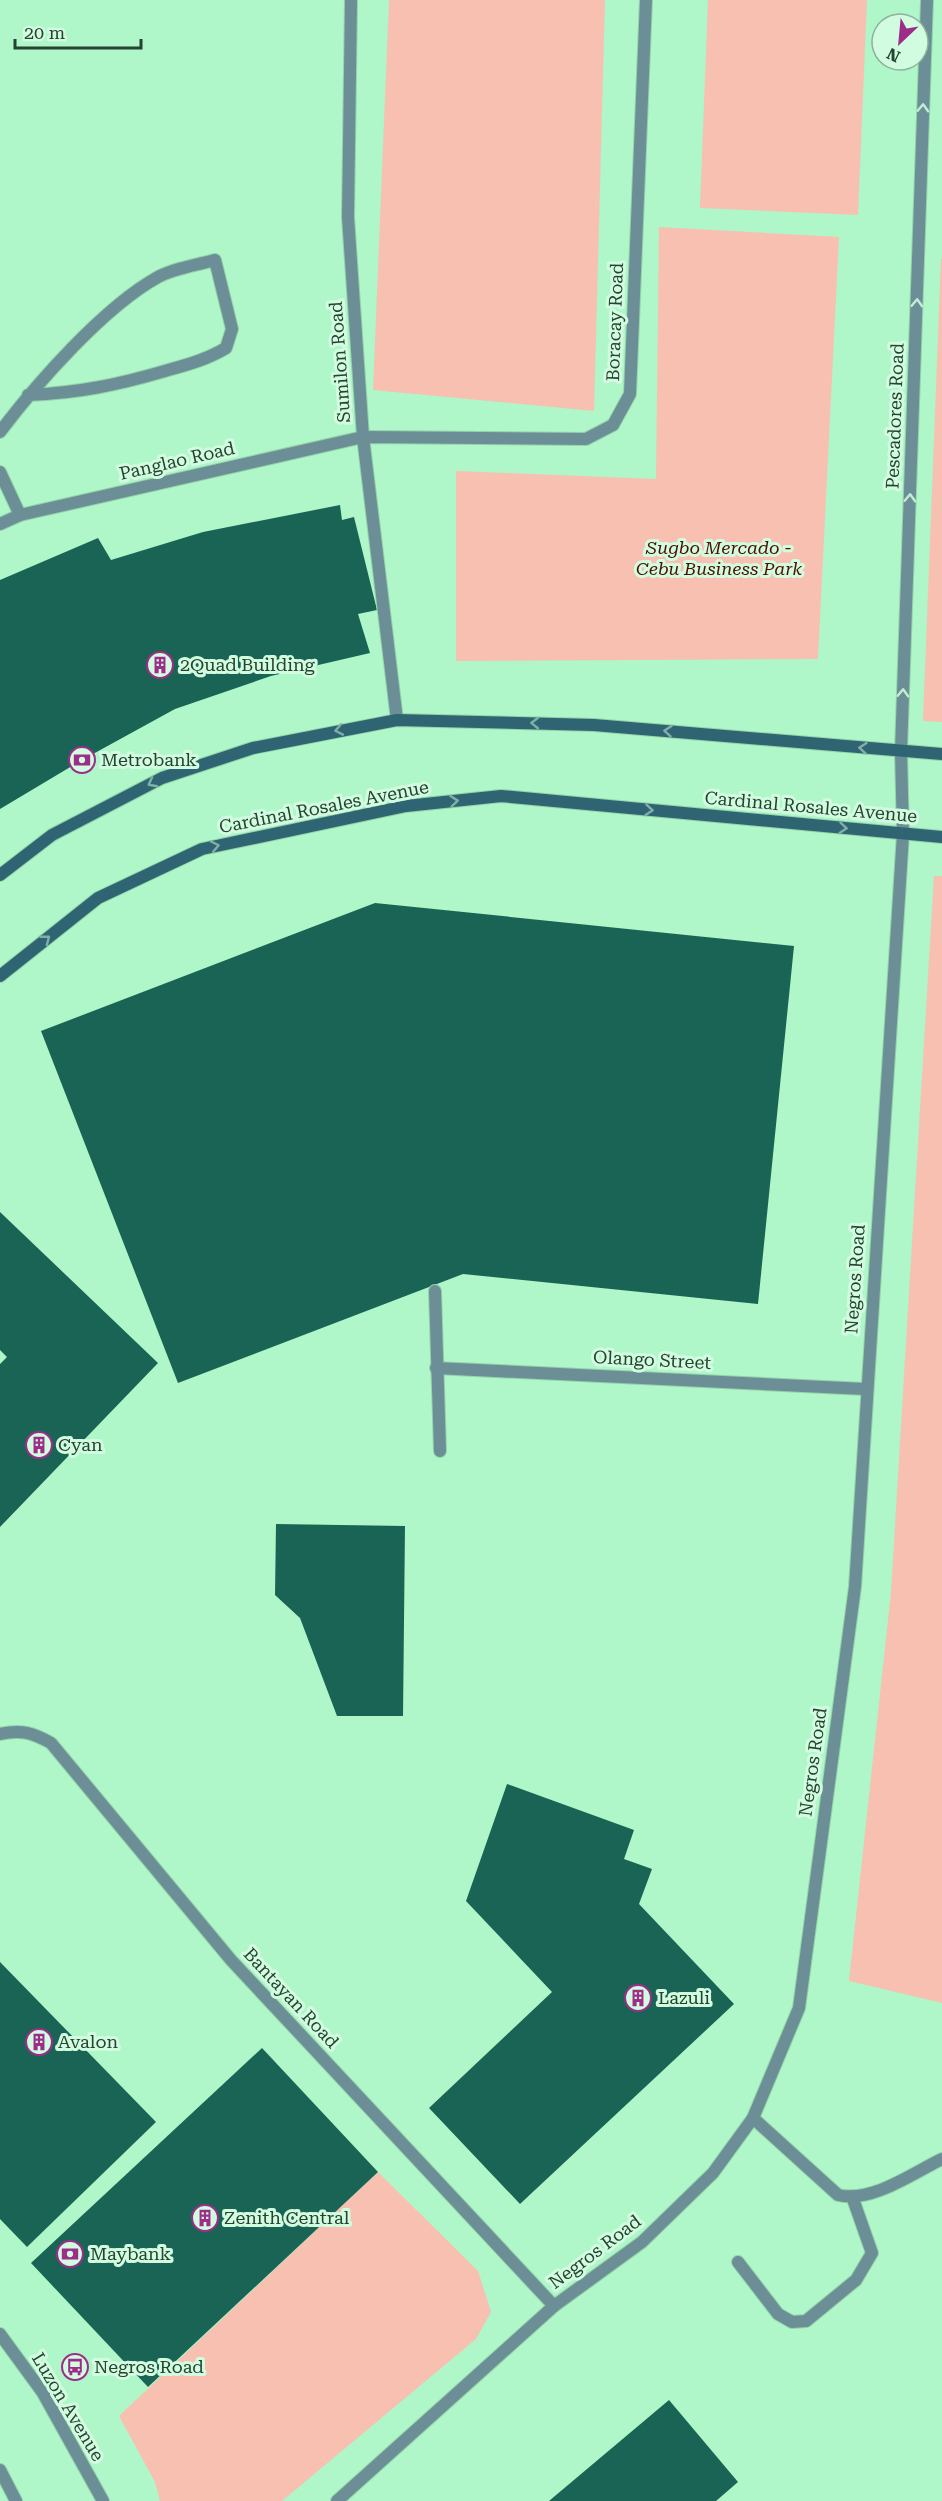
<svg xmlns="http://www.w3.org/2000/svg" width="942" height="2501" viewBox="0 0 942 2501" font-family="'Roboto Serif',serif">
  <style>
    .green { fill: #f8c0b1 }
    .building { fill: #1a6455 }
    .lines { fill: none; stroke-linecap: round; stroke-linejoin: round }
    .service-casing { stroke: #94d2aa; stroke-width: 14 }
    .minor-casing { stroke: #94d2aa; stroke-width: 14 }
    .tertiary-casing { stroke: #94d2aa; stroke-width: 14 }
    .secondary-casing { stroke: #94d2aa; stroke-width: 14 }
    .service { stroke: #6c8e97; stroke-width: 12 }
    .minor { stroke: #6c8e97; stroke-width: 12 }
    .tertiary { stroke: #6c8e97; stroke-width: 12 }
    .secondary { stroke: #2f6572; stroke-width: 12 }
    .oneway { stroke: #c3ecd5 }
    .oneway2 { stroke: #80b0a9 }
    .labels { text-anchor: middle; stroke-width: 6; stroke-linejoin: round; paint-order: stroke }
    .street-label { font-size: 18px; fill: #264331; stroke: #d2fce0 }
    .park-label { font-size: 18px; font-style: italic; fill: #4e1001; stroke: #d2fce0 }
    .poi-label { font-size: 18px; fill: #264331; stroke: #d2fce0; text-anchor: start }
  </style>
  <rect width="100%" height="100%" fill="#aff6c8"/>
  <g class="green">
    <path d="M389 0H605L594 411 373 390Z"/>
    <path d="M708 0H867L858 215 700 208Z"/>
    <path d="M659 227 839 237 818 659 456 661V471L656 479Z"/>
    <path d="M941 259H942V722L923 721Z"/>
    <path d="M934 876H942V2003L849 1981 891 1592Z"/>
    <path d="M378 2172 478 2271 491 2312 476 2339 282 2501H160L155 2482 119 2416Z"/>
  </g>
  <g class="building">
    <path d="M340 505 342 520 354 517 377 610 358 614 370 653 271 676 175 709 82 760 0 809V580L98 538 111 560 203 532Z"/>
    <path d="M375 903 794 946 758 1304 463 1274 178 1383 41 1031Z"/>
    <path d="M0 1212 158 1363 0 1527V1364L7 1357 0 1350Z"/>
    <path d="M276 1524 405 1526 403 1716H337L300 1618 275 1595Z"/>
    <path d="M507 1784 634 1830 624 1859 652 1869 639 1904 734 2004 520 2204 429 2108 552 1992 466 1901Z"/>
    <path d="M0 1962 156 2122 27 2247 0 2219Z"/>
    <path d="M262 2048 378 2172 148 2387 31 2263Z"/>
    <path d="M669 2400 738 2482 716 2501H549Z"/>
  </g>
  <g class="lines">
    <defs>
      <g id="service">
        <path d="M0 432C37 383 104 307 158 277 174 268 197 265 215 260L232 329 226 348C206 360 186 365 165 371 117 385 78 393 28 395"/>
        <path d="M0 472 20 515"/>
        <path d="M0 1734C21 1729 33 1733 51 1743L231 1960 554 2306"/>
        <path d="M738 2262 778 2314 792 2322 806 2321 856 2280 872 2253 853 2199"/>
      </g>
      <g id="minor">
        <path d="M351 0 348 217 363 437 397 720"/>
        <path d="M0 524 20 515 363 437 586 439 613 425 630 394 646 0"/>
        <path d="M435 1291 440 1451"/>
        <path d="M436 1368 865 1389"/>
        <path d="M753 2118 838 2195C872 2203 911 2174 942 2159"/>
        <path d="M337 2501 554 2306 642 2242 713 2173 753 2118 799 2008 855 1587 903 834 901 751 927 0"/>
      </g>
      <g id="tertiary">
        <path d="M0 2334 43 2393 103 2501"/>
        <path d="M0 2470 16 2501"/>
      </g>
      <g id="secondary">
        <path d="M0 875 52 835 162 778 253 748 397 720 594 725 942 754"/>
        <path d="M0 976 98 898 202 849 406 806 501 796 942 837"/>
      </g>
    </defs>
    <use href="#service" class="service-casing"/>
    <use href="#minor" class="minor-casing"/>
    <use href="#tertiary" class="tertiary-casing"/>
    <use href="#secondary" class="secondary-casing"/>
    <use href="#service" class="service"/>
    <use href="#minor" class="minor"/>
    <use href="#tertiary" class="tertiary"/>
    <use href="#secondary" class="secondary"/>
  </g>
  <defs><path id="oneway-chevron" d="M-2-3.5L2.5 0L-2 3.5" fill="none" stroke-width="1.6" stroke-linecap="round" stroke-linejoin="round" transform="scale(1.5)"/></defs>
  <g class="oneway">
    <use href="#oneway-chevron" transform="translate(923 108) rotate(-88)"/>
    <use href="#oneway-chevron" transform="translate(917 303) rotate(-88)"/>
    <use href="#oneway-chevron" transform="translate(910 498) rotate(-88)"/>
    <use href="#oneway-chevron" transform="translate(903 693) rotate(-88)"/>
  </g>
  <g class="oneway2">
    <use href="#oneway-chevron" transform="translate(535 723) rotate(-179)"/>
    <use href="#oneway-chevron" transform="translate(339 730) rotate(169)"/>
    <use href="#oneway-chevron" transform="translate(668 731) rotate(-175)"/>
    <use href="#oneway-chevron" transform="translate(863 748) rotate(-175)"/>
    <use href="#oneway-chevron" transform="translate(152 783) rotate(152)"/>
    <use href="#oneway-chevron" transform="translate(454 801) rotate(-6)"/>
    <use href="#oneway-chevron" transform="translate(649 810) rotate(5)"/>
    <use href="#oneway-chevron" transform="translate(843 828) rotate(5)"/>
    <use href="#oneway-chevron" transform="translate(215 846) rotate(-12)"/>
    <use href="#oneway-chevron" transform="translate(46 939) rotate(-38)"/>
  </g>
  <defs>
    <symbol id="building-ring" viewBox="-11 -11 22 22"><circle r="9.5" fill="#d2fce0" stroke="#9e2d8a" stroke-width="1.5"/><path d="M-4-6H4V6H1V3H-1V6H-4ZM-2.5-4.3h1.7v1.8h-1.7ZM.8-4.3h1.7v1.8H.8ZM-2.5-1h1.7V.8h-1.7ZM.8-1h1.7V.8H.8Z" fill="#9e2d8a"/></symbol>
    <symbol id="bank-ring" viewBox="-11 -11 22 22"><circle r="9.5" fill="#d2fce0" stroke="#9e2d8a" stroke-width="1.5"/><path d="M-6-4H6V4H-6ZM0-2.3a2.3 2.3 0 1 0 0 4.6a2.3 2.3 0 1 0 0-4.6Z" fill="#9e2d8a"/></symbol>
    <symbol id="bus-ring" viewBox="-11 -11 22 22"><circle r="9.5" fill="#d2fce0" stroke="#9e2d8a" stroke-width="1.5"/><path d="M-5-6H5V4H4V6H2V4H-2V6H-4V4H-5ZM-3.5-4V0h7V-4ZM-3.5 1.2v1.5H-2V1.2ZM2 1.2v1.5H3.5V1.2Z" fill="#9e2d8a"/></symbol>
  </defs>
  <g fill-rule="evenodd">
    <use href="#building-ring" x="145" y="650" width="30" height="30"/>
    <use href="#bank-ring" x="67" y="745" width="30" height="30"/>
    <use href="#building-ring" x="24" y="1430" width="30" height="30"/>
    <use href="#building-ring" x="623" y="1983" width="30" height="30"/>
    <use href="#building-ring" x="24" y="2027" width="30" height="30"/>
    <use href="#building-ring" x="190" y="2203" width="30" height="30"/>
    <use href="#bank-ring" x="55" y="2239" width="30" height="30"/>
    <use href="#bus-ring" x="60" y="2352" width="30" height="30"/>
  </g>
  <g class="labels">
    <g class="street-label">
      <text transform="translate(615 322) rotate(-88)" y="6">Boracay Road</text>
      <text transform="translate(340 362) rotate(-94)" y="6">Sumilon Road</text>
      <text transform="translate(895 416) rotate(-88)" y="6">Pescadores Road</text>
      <text transform="translate(177 461) rotate(-13)" y="6">Panglao Road</text>
      <text transform="translate(324 807) rotate(-11)" y="6">Cardinal Rosales Avenue</text>
      <text transform="translate(811 807) rotate(5)" y="6">Cardinal Rosales Avenue</text>
      <text transform="translate(855 1279) rotate(-86)" y="6">Negros Road</text>
      <text transform="translate(652 1360) rotate(3)" y="6">Olango Street</text>
      <text transform="translate(813 1762) rotate(-82)" y="6">Negros Road</text>
      <text transform="translate(291 1998) rotate(47)" y="6">Bantayan Road</text>
      <text transform="translate(595 2252) rotate(-37)" y="6">Negros Road</text>
      <text transform="translate(68 2407) rotate(59)" y="6">Luzon Avenue</text>
    </g>
    <g class="park-label">
      <text x="719" y="554">Sugbo Mercado -<tspan x="719" dy="21">Cebu Business Park</tspan></text>
    </g>
    <g class="poi-label">
      <text x="180" y="671">2Quad Building</text>
      <text x="101" y="766">Metrobank</text>
      <text x="58" y="1451">Cyan</text>
      <text x="658" y="2004">Lazuli</text>
      <text x="58" y="2048">Avalon</text>
      <text x="224" y="2224">Zenith Central</text>
      <text x="90" y="2260">Maybank</text>
      <text x="94" y="2373">Negros Road</text>
    </g>
  </g>
  <g transform="translate(900 42) rotate(206)"><circle r="28" fill="#d2fce0" stroke="#8db29a" stroke-width="1.5"/>
  <path d="M0-4.5L10 22L0 15L-10 22Z" fill="#9e2d8a"/>
  <text y="-9" font-size="16" font-weight="bold" text-anchor="middle" fill="#264331">N</text>
  </g>
  <path d="M15 39v9h126v-9" fill="none" stroke="#264331" stroke-width="3"/>
  <text x="24" y="39" font-size="18" fill="#264331" stroke="#d2fce0" stroke-width="4.5" paint-order="stroke">20 m</text>
</svg>
